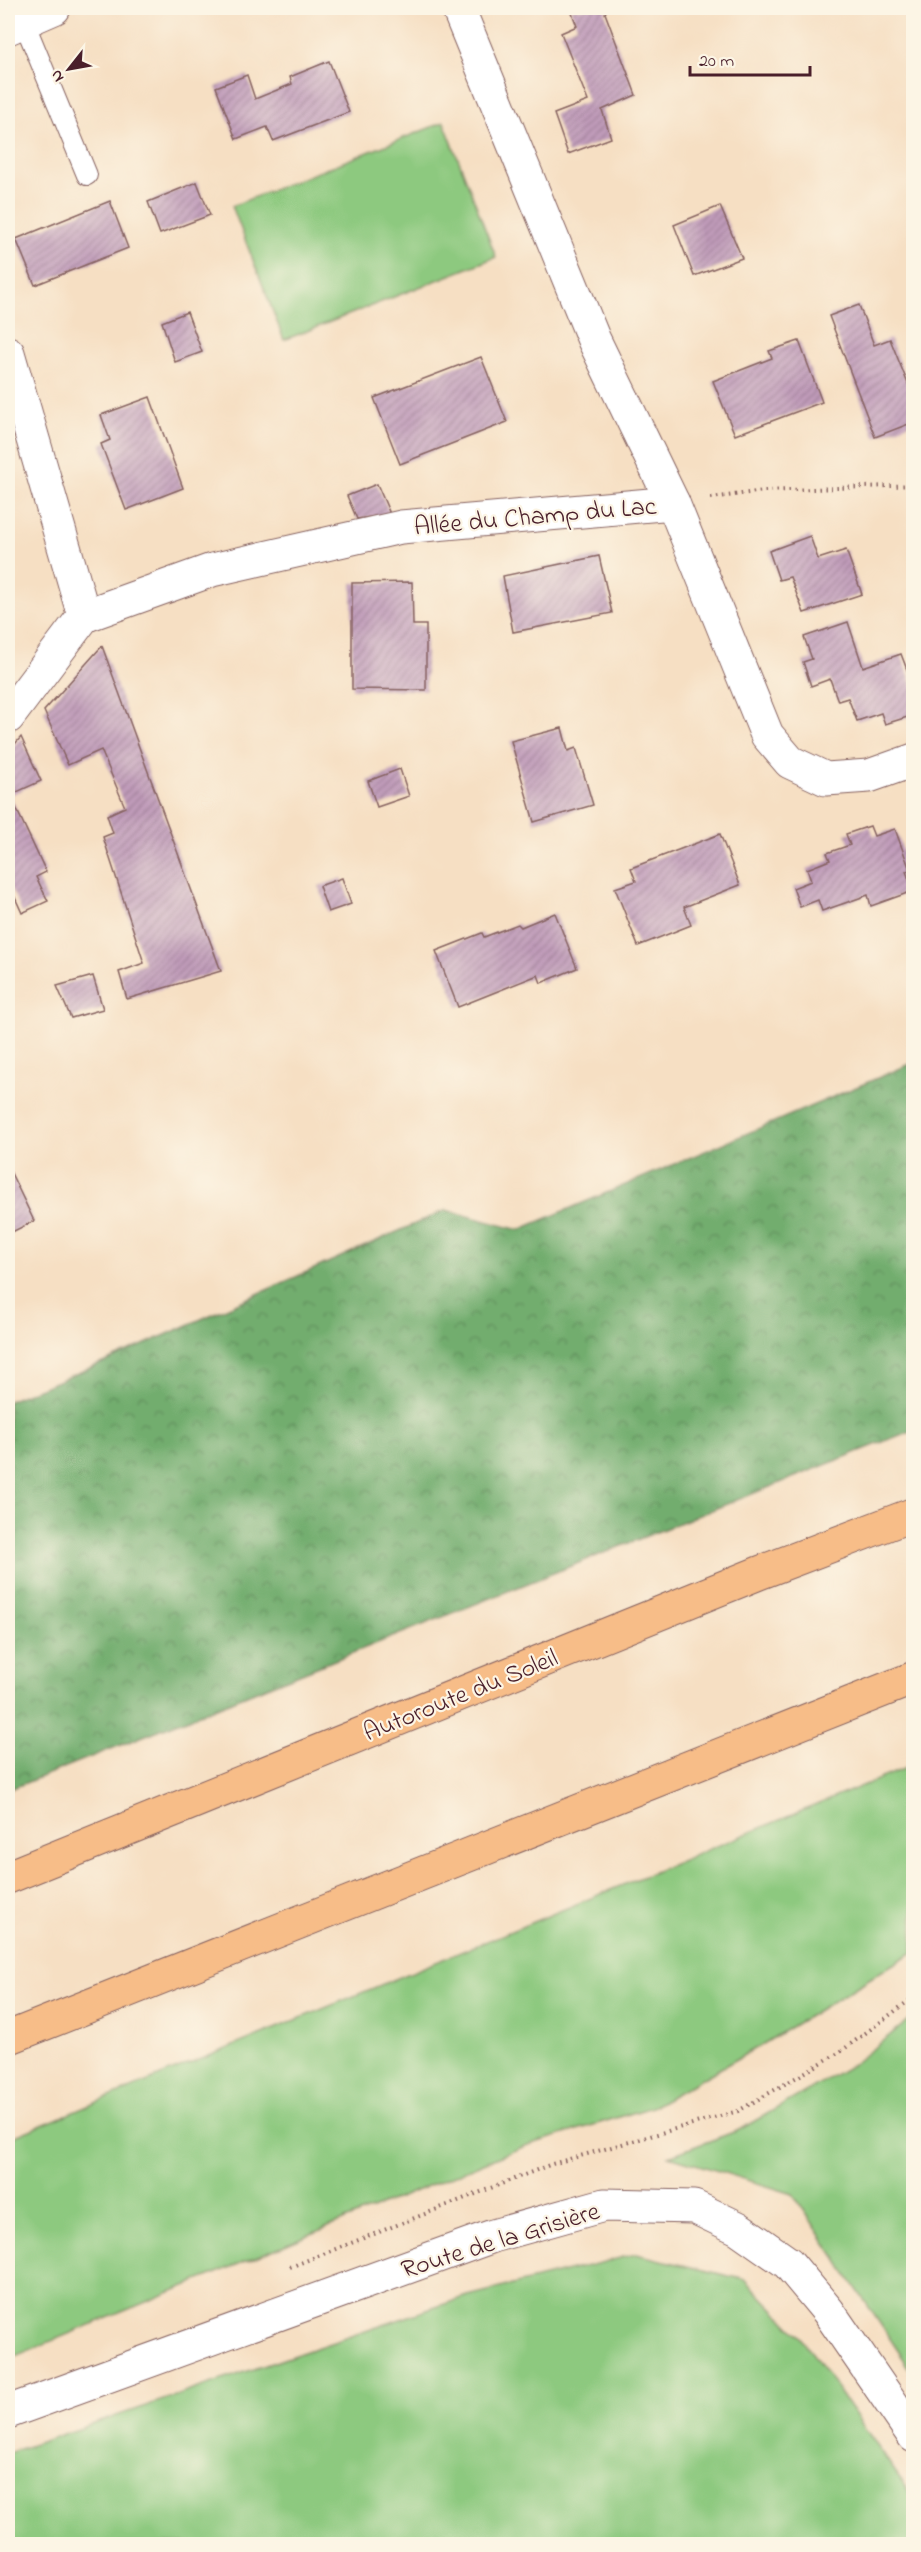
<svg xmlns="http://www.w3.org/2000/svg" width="921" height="2552" viewBox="0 0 921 2552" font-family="'Indie Flower',sans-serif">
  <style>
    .green { fill: #8dc97f; stroke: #6c7455; stroke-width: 1.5 }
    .forest { fill: url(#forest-crowns); stroke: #5e664c; stroke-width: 1.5 }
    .building { fill: url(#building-hatch) }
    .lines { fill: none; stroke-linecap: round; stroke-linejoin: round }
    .lane-casing { stroke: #866260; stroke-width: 22 }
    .street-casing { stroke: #866260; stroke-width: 35 }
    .highway-casing { stroke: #866260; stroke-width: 35 }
    .path { stroke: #866260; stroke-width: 4; stroke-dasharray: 1.5 4.5; stroke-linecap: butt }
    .lane { stroke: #fff; stroke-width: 20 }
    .street { stroke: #fff; stroke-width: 33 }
    .highway { stroke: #f7bd88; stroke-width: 33 }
    .labels { text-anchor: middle; stroke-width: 4.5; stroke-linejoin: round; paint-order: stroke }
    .street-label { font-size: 26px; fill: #4a1f2b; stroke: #fcf5e5 }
  </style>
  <defs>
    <pattern id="forest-crowns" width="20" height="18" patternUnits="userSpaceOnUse" patternTransform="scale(1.5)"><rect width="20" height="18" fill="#72ad6e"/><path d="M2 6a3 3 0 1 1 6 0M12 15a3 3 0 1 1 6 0" fill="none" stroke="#608c5b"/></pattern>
    <pattern id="building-hatch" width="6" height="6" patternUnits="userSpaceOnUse" patternTransform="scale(1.5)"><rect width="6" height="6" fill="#c09bba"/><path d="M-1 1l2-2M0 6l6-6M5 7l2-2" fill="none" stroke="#9e7e97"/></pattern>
  </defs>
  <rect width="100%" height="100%" fill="#fcf5e5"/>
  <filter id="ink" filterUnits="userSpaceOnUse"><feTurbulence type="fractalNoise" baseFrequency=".0167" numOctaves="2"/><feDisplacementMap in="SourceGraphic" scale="12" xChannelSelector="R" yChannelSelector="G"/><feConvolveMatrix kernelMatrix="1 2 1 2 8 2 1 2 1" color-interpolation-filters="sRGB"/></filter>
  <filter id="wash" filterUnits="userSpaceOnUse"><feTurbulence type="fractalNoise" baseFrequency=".008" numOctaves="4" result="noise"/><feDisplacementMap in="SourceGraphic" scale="24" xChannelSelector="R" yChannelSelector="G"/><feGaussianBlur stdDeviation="1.35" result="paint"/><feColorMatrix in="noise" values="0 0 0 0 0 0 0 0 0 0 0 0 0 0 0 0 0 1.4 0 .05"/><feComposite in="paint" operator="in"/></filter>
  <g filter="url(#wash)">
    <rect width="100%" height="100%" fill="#f6dfc3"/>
    <g class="green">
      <path d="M444 122 496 257 284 340 232 206Z"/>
      <path d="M913 1765V1952L760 2046 652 2107 525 2146 8 2359V2139Z"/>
      <path d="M913 2017V2373L793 2194 669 2156 739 2130 852 2065Z"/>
      <path d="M636 2254 746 2280 801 2337 913 2497V2544H8V2453L468 2296Z"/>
    </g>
    <path class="forest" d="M913 1063V1430L8 1790V1401L105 1362 446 1210 519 1230Z"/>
    <g id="blocks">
      <g class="building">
        <path d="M570 8H608L605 13 636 95 602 110 611 138 568 154 554 114 588 101 561 33 577 26Z"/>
        <path d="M329 61 349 112 273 141 267 127 236 139 216 87 247 75 255 99 292 84 290 77Z"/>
        <path d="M197 182 210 215 160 234 148 202Z"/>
        <path d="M110 201 128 248 35 285 16 239Z"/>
        <path d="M720 206 742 258 694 276 674 225Z"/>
        <path d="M859 305 874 345 890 339 914 399V422L875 437 829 316Z"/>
        <path d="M187 312 202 352 175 362 162 322Z"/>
        <path d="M799 341 822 402 735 435 713 381 772 358 769 351Z"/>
        <path d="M481 357 507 422 400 464 374 398Z"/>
        <path d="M150 397 183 488 126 510 101 444 110 440 101 415Z"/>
        <path d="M377 484 390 514 357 519 347 496Z"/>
        <path d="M810 536 818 559 846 550 862 594 804 613 790 577 779 580 769 551Z"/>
        <path d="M599 556 612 613 513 632 503 576Z"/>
        <path d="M412 582 413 625H426V690L352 689V583Z"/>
        <path d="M848 622 863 667 901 654 914 688V715L885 724 881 713 857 721 848 698 838 701 830 679 811 686 803 662 812 659 804 637Z"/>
        <path d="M102 646 221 971 127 999 119 972 144 963 103 837 113 833 107 815 125 807 101 750 68 765 44 711Z"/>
        <path d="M562 728 568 751 576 748 593 805 534 822 511 741Z"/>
        <path d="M21 737 41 781 10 795 46 872 36 877 48 901 22 913 8 882V752Z"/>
        <path d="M400 769 409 796 377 807 368 781Z"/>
        <path d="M870 826 874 836 895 829 910 870 906 871 913 891 871 906 868 895 822 911 818 900 800 907 793 888 811 881 807 869 830 860 827 853 850 845 846 834Z"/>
        <path d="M720 834 740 885 684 907 691 925 638 946 615 888 636 881 631 868Z"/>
        <path d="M342 878 351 904 328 912 319 886Z"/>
        <path d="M555 913 577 968 541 983 538 975 458 1007 436 951 482 933 484 937 518 924 521 927Z"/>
        <path d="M93 976 103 1009 71 1018 57 986Z"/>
        <path d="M8 1167 34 1221 8 1234Z"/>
      </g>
    </g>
  </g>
  <g filter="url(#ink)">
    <use href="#blocks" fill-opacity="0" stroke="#866260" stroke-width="1.5"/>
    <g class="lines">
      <defs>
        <path id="lane" d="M24 22 87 175"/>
        <g id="street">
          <path d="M8 28 54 8"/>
          <path d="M8 353 84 616 8 717"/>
          <path d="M673 503 767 735 790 762 826 779 869 776 914 760"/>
          <path d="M84 616 212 570 401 527 673 503 594 340 458 8"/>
          <path d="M8 2412 493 2236 604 2205 694 2207 738 2228 788 2263 828 2311 914 2436"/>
        </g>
        <g id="highway">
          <path d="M8 1877 759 1573 914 1514"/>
          <path d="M8 2038 914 1678"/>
        </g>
      </defs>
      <use href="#lane" class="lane-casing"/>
      <use href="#street" class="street-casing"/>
      <use href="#highway" class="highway-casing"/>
      <g class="path">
        <path d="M711 498 764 491 914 485"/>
        <path d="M290 2267 552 2164 738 2111 840 2052 914 1997"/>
      </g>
      <use href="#lane" class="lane"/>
      <use href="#street" class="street"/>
      <use href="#highway" class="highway"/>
    </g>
  </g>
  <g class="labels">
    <g class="street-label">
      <text transform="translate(535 515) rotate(-5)" y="9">Allée du Champ du Lac</text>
      <text transform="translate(460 1694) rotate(-22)" y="9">Autoroute du Soleil</text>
      <text transform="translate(500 2239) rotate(-17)" y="9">Route de la Grisière</text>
    </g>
  </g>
  <rect width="921" height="2552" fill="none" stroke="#fcf5e5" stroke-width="30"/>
  <g transform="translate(69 69) rotate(239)" stroke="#fcf5e5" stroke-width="4.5" paint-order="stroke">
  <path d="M0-4.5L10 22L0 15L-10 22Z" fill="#4a1f2b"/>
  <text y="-9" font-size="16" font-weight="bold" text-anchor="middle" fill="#4a1f2b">N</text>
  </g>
  <path d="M690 66v9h120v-9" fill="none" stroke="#4a1f2b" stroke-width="3"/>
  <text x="699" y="66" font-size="18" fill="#4a1f2b" stroke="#fcf5e5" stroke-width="4.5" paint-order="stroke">20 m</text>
</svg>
